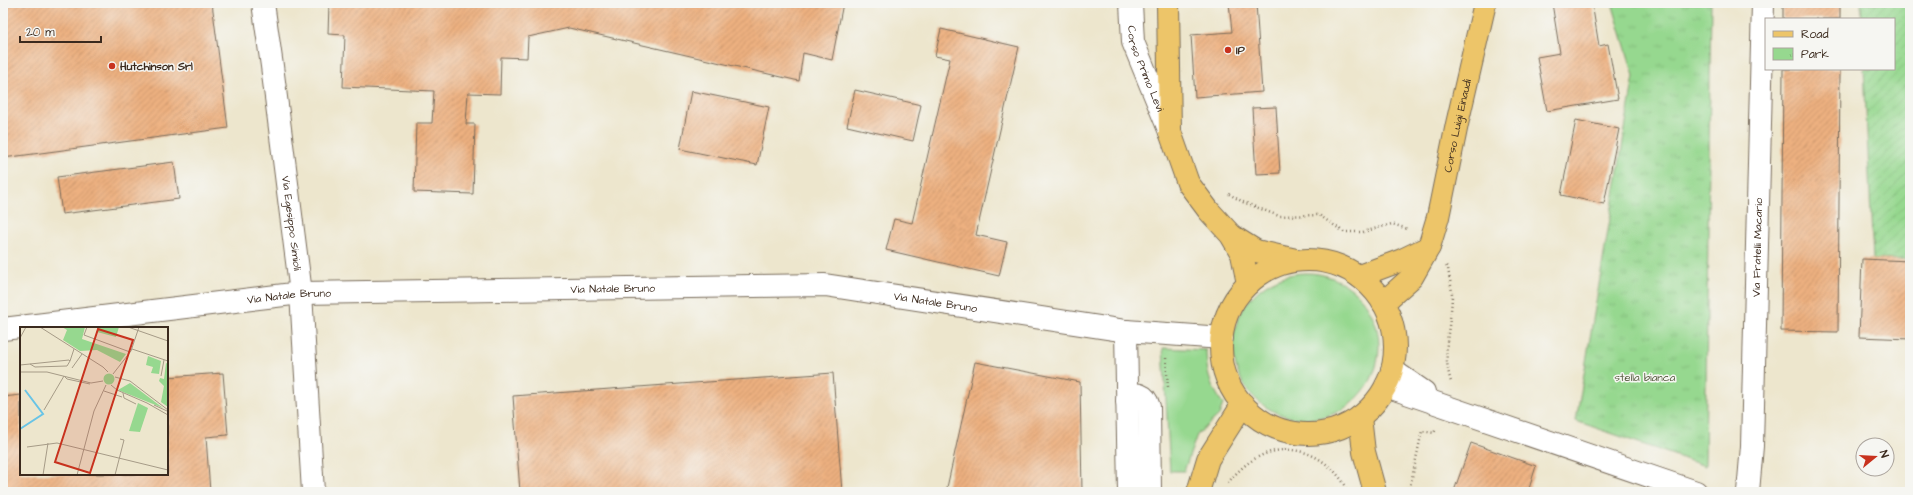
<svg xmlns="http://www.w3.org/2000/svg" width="1913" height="495" viewBox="0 0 1913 495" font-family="'Architects Daughter',sans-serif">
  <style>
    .grass { fill: #96d88f; stroke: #688156 }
    .park { fill: url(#park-tufts); stroke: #688156 }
    .garden { fill: url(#garden-furrows); stroke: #688156 }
    .building { fill: url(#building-hatch) }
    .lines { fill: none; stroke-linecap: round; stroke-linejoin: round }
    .minor-casing { stroke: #796c5b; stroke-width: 24 }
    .major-casing { stroke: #796c5b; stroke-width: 24 }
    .path { stroke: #796c5b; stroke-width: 2.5; stroke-dasharray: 1 3; stroke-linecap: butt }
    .minor { stroke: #fff; stroke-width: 22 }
    .major { stroke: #edc569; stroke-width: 22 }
    .poi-dot { fill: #c8321e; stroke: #f6f6f2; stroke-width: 1.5 }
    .labels { text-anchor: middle; stroke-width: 3; stroke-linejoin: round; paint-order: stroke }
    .poi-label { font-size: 11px; font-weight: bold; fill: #3b2a1e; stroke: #f6f6f2; text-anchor: start }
    .street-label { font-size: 11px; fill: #3b2a1e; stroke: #f6f6f2 }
    .park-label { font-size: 11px; fill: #52563a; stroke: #f6f6f2 }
    .inset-river { fill: none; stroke: #69c4e6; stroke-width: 2 }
    .inset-road { fill: none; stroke: #a69b87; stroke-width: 1 }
    .view { fill: #c8321e; fill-opacity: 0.15; stroke: #c8321e; stroke-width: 2 }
    .inset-edge { fill: none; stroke: #3b2a1e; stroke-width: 2 }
  </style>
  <defs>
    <pattern id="park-tufts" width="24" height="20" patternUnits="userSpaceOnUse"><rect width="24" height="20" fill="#96d88f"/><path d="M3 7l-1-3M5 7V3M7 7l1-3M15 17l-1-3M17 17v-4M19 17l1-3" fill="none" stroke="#82ba7b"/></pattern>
    <pattern id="garden-furrows" width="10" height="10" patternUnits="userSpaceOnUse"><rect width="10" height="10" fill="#96d88f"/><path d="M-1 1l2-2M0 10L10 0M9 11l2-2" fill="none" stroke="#82ba7b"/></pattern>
    <pattern id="building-hatch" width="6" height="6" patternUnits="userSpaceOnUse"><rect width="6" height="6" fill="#edb080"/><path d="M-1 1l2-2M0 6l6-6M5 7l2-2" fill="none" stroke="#c18f68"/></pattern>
  </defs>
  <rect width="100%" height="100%" fill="#f6f6f2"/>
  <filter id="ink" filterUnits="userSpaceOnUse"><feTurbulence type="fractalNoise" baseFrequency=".025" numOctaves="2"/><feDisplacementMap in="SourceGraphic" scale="8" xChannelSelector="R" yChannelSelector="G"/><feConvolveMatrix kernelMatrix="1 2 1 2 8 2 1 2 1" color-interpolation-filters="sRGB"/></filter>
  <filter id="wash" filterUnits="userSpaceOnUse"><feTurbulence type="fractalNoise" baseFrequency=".012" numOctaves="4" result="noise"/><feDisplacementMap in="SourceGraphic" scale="16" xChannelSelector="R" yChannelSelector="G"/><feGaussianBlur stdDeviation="0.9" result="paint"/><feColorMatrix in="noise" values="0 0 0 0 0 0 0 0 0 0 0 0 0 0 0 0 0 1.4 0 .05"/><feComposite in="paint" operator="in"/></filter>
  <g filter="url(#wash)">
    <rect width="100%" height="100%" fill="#ede6cd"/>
    <g class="grass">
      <circle cx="1306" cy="346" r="73"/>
      <path d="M1163 348 1206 350C1207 376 1209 382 1223 404L1219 415 1197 435 1184 471H1170Z"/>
    </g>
    <path class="park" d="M1612 3H1711L1705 466 1576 421 1634 76Z"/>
    <path class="garden" d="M1861 3H1910V259L1873 260 1864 69H1894V19H1862Z"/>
    <g id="blocks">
      <g class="building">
        <path d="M3 3H212L228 128 3 158Z"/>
        <path d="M329 3H843L832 60 803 53 799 81 569 28 528 37 527 58 501 57 500 94 468 93 466 124H475L473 194 414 192 416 123H432L434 91 343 87 345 35 328 34Z"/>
        <path d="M1229 3H1256L1262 92 1195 97 1191 35 1232 32Z"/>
        <path d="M1552 3H1592L1599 46 1608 44 1618 99 1547 111 1537 57 1560 53Z"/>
        <rect x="1783" y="3" width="57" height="16"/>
        <path d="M941 29 1019 47 976 235 1007 242 999 276 886 250 894 219 912 223 950 59 935 56Z"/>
        <path d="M1783 69H1840L1838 332 1781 331Z"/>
        <path d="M855 90 921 105 913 141 847 126Z"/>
        <path d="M691 91 769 107 757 165 680 149Z"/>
        <path d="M1276 107 1280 173 1256 174 1252 108Z"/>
        <path d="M1576 120 1619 129 1604 204 1561 195Z"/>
        <path d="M174 162 179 199 62 214 57 177Z"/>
        <path d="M1862 259 1910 261V339L1859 337Z"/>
        <path d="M975 362 1080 382 1082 492H946Z"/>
        <path d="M223 373 228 435 206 437 210 492H3V397L21 395V474H167V377Z"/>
        <path d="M833 373 842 492H520L513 396Z"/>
        <path d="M1471 443 1536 466 1528 492 1454 491Z"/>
      </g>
    </g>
  </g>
  <g filter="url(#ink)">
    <use href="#blocks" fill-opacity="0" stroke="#796c5b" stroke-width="1"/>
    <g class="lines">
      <defs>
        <g id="minor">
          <path id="s1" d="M263 3 272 66 301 293 313 492"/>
          <path id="s2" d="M1131 3 1133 42 1170 132"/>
          <path id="s3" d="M3 329 301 293 825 285 1126 331 1222 338"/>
          <path d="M1126 331 1129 492"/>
          <path d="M1392 370 1424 392"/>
          <path d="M1386 386 1696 492"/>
          <path d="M1127 401C1135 389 1146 395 1149 407L1150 492"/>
          <path id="s4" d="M1748 492 1752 446 1763 3"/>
        </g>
        <g id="major">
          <path d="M1168 3 1170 132 1188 183 1209 211 1231 235 1242 254 1248 284"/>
          <path d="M1232 236 1256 251 1296 260"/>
          <circle cx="1308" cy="347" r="87"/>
          <path d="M1359 276 1402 260 1429 247"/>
          <path id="s5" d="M1383 303 1412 277 1429 247 1438 217 1457 124 1485 3"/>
          <path d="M1360 417 1364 452 1375 492"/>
          <path d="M1198 492 1208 459 1243 404"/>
        </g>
      </defs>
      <use href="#minor" class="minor-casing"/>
      <use href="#major" class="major-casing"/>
      <g class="path">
        <path d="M1229 194 1243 202 1279 216 1319 215 1344 232H1363L1392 224 1408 229"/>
        <path d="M1446 266 1448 268C1449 277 1452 287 1452 296 1451 329 1441 348 1451 382"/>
        <path d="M1166 358 1168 387"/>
        <path d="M1228 483C1263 437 1317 439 1347 488"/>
        <path d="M1409 492 1422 431 1434 433 1436 429"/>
      </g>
      <use href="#minor" class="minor"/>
      <use href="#major" class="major"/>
    </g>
  </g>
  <g class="poi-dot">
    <circle cx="1228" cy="50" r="4"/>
    <circle cx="112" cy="66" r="4"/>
  </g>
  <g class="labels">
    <g class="poi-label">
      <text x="1236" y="54">IP</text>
      <text x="120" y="70">Hutchinson Srl</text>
    </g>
    <g class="street-label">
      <text dy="4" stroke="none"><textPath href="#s2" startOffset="68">Corso Primo Levi</textPath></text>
      <text dy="4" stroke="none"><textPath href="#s5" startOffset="198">Corso Luigi Einaudi</textPath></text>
      <text dy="4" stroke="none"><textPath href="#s1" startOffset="222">Via Egesippo Simioli</textPath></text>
      <text dy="4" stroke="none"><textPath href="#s4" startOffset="245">Via Fratelli Macario</textPath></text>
      <text dy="4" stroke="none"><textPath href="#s3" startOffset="612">Via Natale Bruno</textPath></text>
      <text dy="4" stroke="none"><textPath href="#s3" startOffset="288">Via Natale Bruno</textPath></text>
      <text dy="4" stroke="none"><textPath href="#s3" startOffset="936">Via Natale Bruno</textPath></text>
    </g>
    <g class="park-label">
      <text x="1645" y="381">stella bianca</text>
    </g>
  </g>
  <g transform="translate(20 327)">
    <rect width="148" height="148" fill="#ede6cd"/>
    <path d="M83.5 52a5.5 5.5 0 1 1 11 0a5.5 5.5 0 1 1-11 0ZM110 56 143 81 98 63ZM118 76 128 81 120 105 109 104Z" fill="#96d88f"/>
    <path d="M42 0H65L62 12 106 27 100 35 77 23 60 24 43 13 47 3ZM128 29 141 34 139 47 131 46 133 40 126 38ZM146 36 148 37V80L141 75 144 59 139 54 140 51 144 52Z" fill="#96d88f"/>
    <path d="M78 0H99L96 10 77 5Z" fill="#96d88f"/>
    <path class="inset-river" d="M0 102 23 87 5 63"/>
    <path class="inset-road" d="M20 0 83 40 88 45M67 0 64 8 110 25M108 0 148 14M0 11 6 0M112 22 148 34M50 34 54 22M0 38 10 37 49 33 50 34 47 39 15 40 10 37M52 41 62 27M0 45H27L71 56 83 54M93 47 111 24 119 0M141 49 144 33M95 50 110 54 148 83M91 58 97 63 127 76 148 88M84 64 102 70M103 66 104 71 116 77M134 78 147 84M24 83 44 49 47 52 70 57M7 120 37 116 148 143M23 148 28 116M57 148 74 84 86 58M95 148 104 113 100 112"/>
    <path class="view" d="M78 2 113 13 70 146 35 135Z"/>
    <rect width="148" height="148" class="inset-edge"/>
  </g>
  <rect width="1913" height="495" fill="none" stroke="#f6f6f2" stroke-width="16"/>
  <rect x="1765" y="18" width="130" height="52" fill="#f6f6f2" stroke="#aba49d"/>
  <rect x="1773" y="31" width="20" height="6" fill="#edc569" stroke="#aba49d"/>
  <text x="1801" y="38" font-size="12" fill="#3b2a1e">Road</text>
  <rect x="1773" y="48" width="20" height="12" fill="url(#park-tufts)" stroke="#aba49d"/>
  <text x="1801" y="58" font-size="12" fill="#3b2a1e">Park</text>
  <g transform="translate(1875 457) rotate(72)"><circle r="19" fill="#f6f6f2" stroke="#aba49d"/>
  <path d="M0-3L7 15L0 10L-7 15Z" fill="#c8321e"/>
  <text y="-6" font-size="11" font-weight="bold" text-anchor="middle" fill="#3b2a1e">N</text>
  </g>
  <path d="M20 36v6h81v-6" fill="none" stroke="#3b2a1e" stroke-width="2"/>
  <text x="26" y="36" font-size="12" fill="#3b2a1e" stroke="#f6f6f2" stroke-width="3" paint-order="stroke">20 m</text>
</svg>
